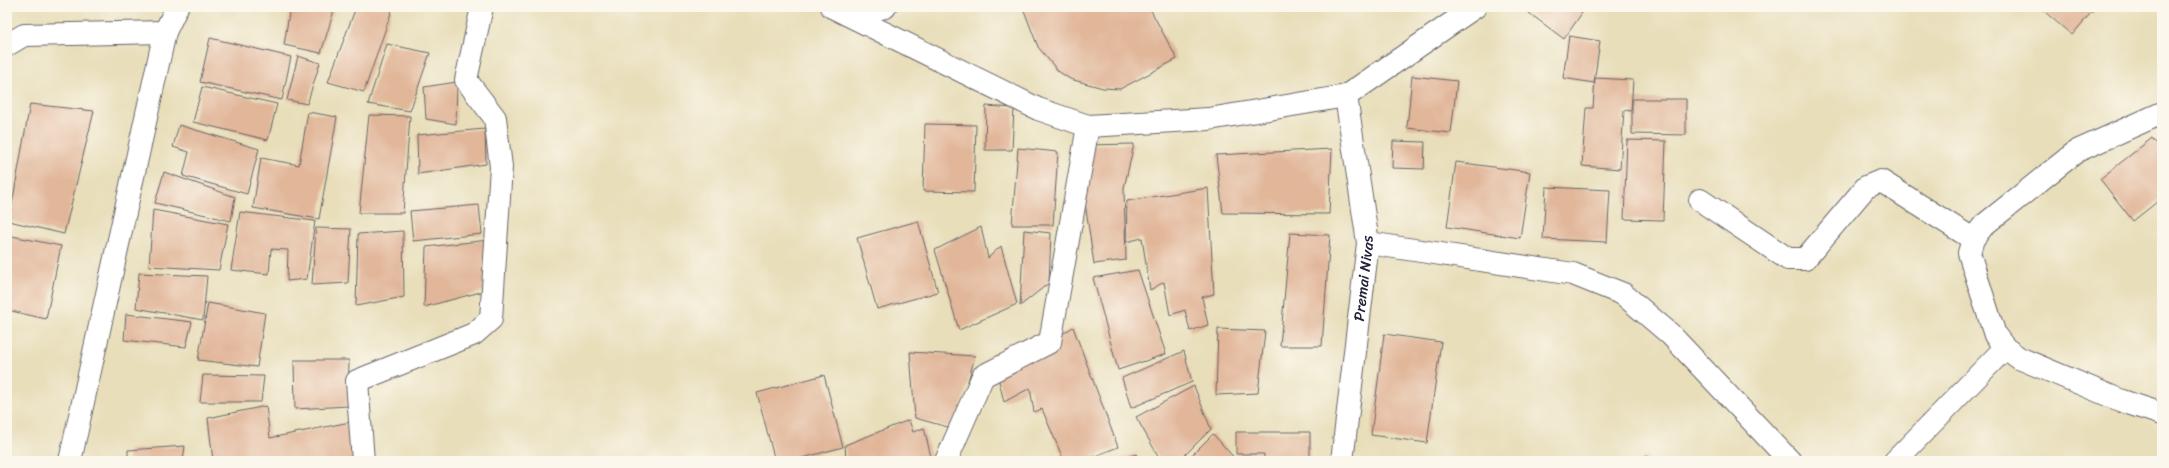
<svg xmlns="http://www.w3.org/2000/svg" width="2169" height="468" viewBox="0 0 2169 468" font-family="Sriracha,sans-serif">
  <style>
    .building { fill: #e1b699 }
    .lines { fill: none; stroke-linecap: round; stroke-linejoin: round }
    .minor-casing { stroke: #676467; stroke-width: 24 }
    .major-casing { stroke: #676467; stroke-width: 24 }
    .minor { stroke: #fff; stroke-width: 22 }
    .major { stroke: #fff; stroke-width: 22 }
    .labels { text-anchor: middle; stroke-width: 3; stroke-linejoin: round; paint-order: stroke }
    .street-label { font-size: 15px; fill: #22223b; stroke: #fbf7ec }
  </style>
  <rect width="100%" height="100%" fill="#fbf7ec"/>
  <filter id="ink" filterUnits="userSpaceOnUse"><feTurbulence type="fractalNoise" baseFrequency=".025" numOctaves="2"/><feDisplacementMap in="SourceGraphic" scale="8" xChannelSelector="R" yChannelSelector="G"/><feConvolveMatrix kernelMatrix="1 2 1 2 8 2 1 2 1" color-interpolation-filters="sRGB"/></filter>
  <filter id="wash" filterUnits="userSpaceOnUse"><feTurbulence type="fractalNoise" baseFrequency=".012" numOctaves="4" result="noise"/><feDisplacementMap in="SourceGraphic" scale="16" xChannelSelector="R" yChannelSelector="G"/><feGaussianBlur stdDeviation="0.9" result="paint"/><feColorMatrix in="noise" values="0 0 0 0 0 0 0 0 0 0 0 0 0 0 0 0 0 1.4 0 .05"/><feComposite in="paint" operator="in"/></filter>
  <g filter="url(#wash)">
    <rect width="100%" height="100%" fill="#e8deba"/>
    <g id="blocks">
      <g class="building">
        <path d="M290 7H335L321 53 284 45Z"/>
        <path d="M356 7H388L392 10 364 92 328 82Z"/>
        <path d="M1024 7H1149L1177 59 1120 89 1103 88 1070 79 1058 71 1038 47 1023 8Z"/>
        <path d="M1521 7H1575L1582 13 1564 39Z"/>
        <path d="M2039 7H2096L2072 35Z"/>
        <path d="M1569 36 1600 41 1594 83 1563 78Z"/>
        <path d="M210 38 291 57 282 100 200 82Z"/>
        <path d="M387 44 430 53 410 111 368 104Z"/>
        <path d="M298 56 320 63 307 104 287 100Z"/>
        <path d="M1412 76 1457 81 1451 133 1407 128Z"/>
        <path d="M1595 78 1633 80 1631 111 1624 110 1620 169 1582 166 1586 108H1593Z"/>
        <path d="M457 82 456 124 426 119 424 87Z"/>
        <path d="M202 87 277 104 268 140 193 122Z"/>
        <path d="M1632 99H1686V135L1632 134Z"/>
        <path d="M30 104 94 111 64 234 9 221Z"/>
        <path d="M986 106 1014 108 1012 150H985Z"/>
        <path d="M308 112 337 117 319 219 253 208 261 158 299 165Z"/>
        <path d="M369 115 410 116 403 213H359Z"/>
        <path d="M925 124 976 125 974 192 923 191Z"/>
        <path d="M179 125 259 149 247 194 183 176 189 152 173 147Z"/>
        <path d="M485 129 486 164 418 174 417 135Z"/>
        <path d="M2152 138 2162 150V198L2133 221 2100 179Z"/>
        <path d="M1627 140 1666 141 1663 220 1624 219Z"/>
        <path d="M1393 141 1425 142 1424 169 1392 168Z"/>
        <path d="M1134 144 1124 188 1126 260 1094 264 1085 203 1086 145Z"/>
        <path d="M1018 148 1058 152 1053 225H1012Z"/>
        <path d="M1332 149 1329 214 1223 213 1216 155Z"/>
        <path d="M1456 162 1530 172 1520 238 1447 227Z"/>
        <path d="M164 172 235 197 231 221 155 203Z"/>
        <path d="M1546 187 1610 190 1607 242 1543 239Z"/>
        <path d="M1208 188 1214 294 1202 297 1208 325 1190 331 1185 310 1170 315 1164 282 1150 290 1142 238 1126 242 1127 201Z"/>
        <path d="M479 205 482 234 413 241 410 211Z"/>
        <path d="M153 210 228 224 219 270 149 266Z"/>
        <path d="M240 212 315 221 307 279 287 281 288 250 271 249 269 274 231 270Z"/>
        <path d="M918 221 938 292 877 309 857 238Z"/>
        <path d="M981 227 988 258 1001 246 1017 304 959 330 935 250Z"/>
        <path d="M316 228 351 229 348 283 312 285Z"/>
        <path d="M1024 230 1051 233 1049 283 1020 306Z"/>
        <path d="M403 231 404 297 356 306 358 234Z"/>
        <path d="M1290 233 1330 235 1322 346H1280Z"/>
        <path d="M7 235 61 246 46 319 7 310Z"/>
        <path d="M489 240 488 290 424 307 426 247Z"/>
        <path d="M1138 270 1166 354 1118 370 1093 278Z"/>
        <path d="M139 273 207 276 203 320 136 308Z"/>
        <path d="M208 303 265 313 257 367 198 360Z"/>
        <path d="M126 314 192 322 186 347 124 340Z"/>
        <path d="M1073 327 1118 447 1082 461H1064L1042 409 1034 412 1030 388 1004 402 998 377Z"/>
        <path d="M1218 329 1265 331 1258 393 1216 395Z"/>
        <path d="M1384 334 1441 342 1427 443 1371 435Z"/>
        <path d="M1184 351 1192 382 1131 408 1122 378Z"/>
        <path d="M910 352 975 356 955 429 915 418Z"/>
        <path d="M294 360H349L348 406 295 409Z"/>
        <path d="M203 375 264 376 261 402H200Z"/>
        <path d="M824 375 843 447 791 461H775L757 393Z"/>
        <path d="M1194 386 1211 429 1179 461H1161L1136 417Z"/>
        <path d="M266 406 270 438 350 422 358 461H213L208 418Z"/>
        <path d="M909 420 913 432 924 428 932 461H846L845 445Z"/>
        <path d="M1236 432H1310V461H1264V454H1236Z"/>
        <path d="M1213 434 1237 461H1186Z"/>
        <path d="M185 446 183 461H128V450Z"/>
        <path d="M1136 454 1140 461H1114Z"/>
        <path d="M1646 455 1652 461H1640Z"/>
      </g>
    </g>
  </g>
  <g filter="url(#ink)">
    <use href="#blocks" fill-opacity="0" stroke="#676467" stroke-width="1"/>
    <g class="lines">
      <defs>
        <g id="minor">
          <path d="M850 15 885 7"/>
          <path d="M7 45 24 35 165 32"/>
          <path d="M2162 113 2077 151 1984 225 1973 239 1969 253 1995 335 2005 348 2019 358 2122 401 2162 414"/>
          <path d="M1700 200 1788 259H1805L1866 187 1881 181 1973 239"/>
          <path d="M1368 243 1573 274 1623 294 1670 334 1790 461"/>
          <path d="M70 461 165 32 177 7"/>
          <path d="M363 461 357 381 474 334 491 319 501 167 495 118 466 80 482 7"/>
          <path d="M946 461 983 376 1050 342 1088 126"/>
          <path id="s1" d="M1342 461 1368 243 1346 96"/>
          <path d="M1895 461 2005 348"/>
        </g>
        <path id="major" d="M832 7 1038 109 1088 126 1209 119 1346 96 1475 7"/>
      </defs>
      <use href="#minor" class="minor-casing"/>
      <use href="#major" class="major-casing"/>
      <use href="#minor" class="minor"/>
      <use href="#major" class="major"/>
    </g>
  </g>
  <g class="labels">
    <g class="street-label">
      <text dy="5" stroke="none"><textPath href="#s1" startOffset="184">Premai Nivas</textPath></text>
    </g>
  </g>
  <rect width="2169" height="468" fill="none" stroke="#fbf7ec" stroke-width="24"/>
</svg>
